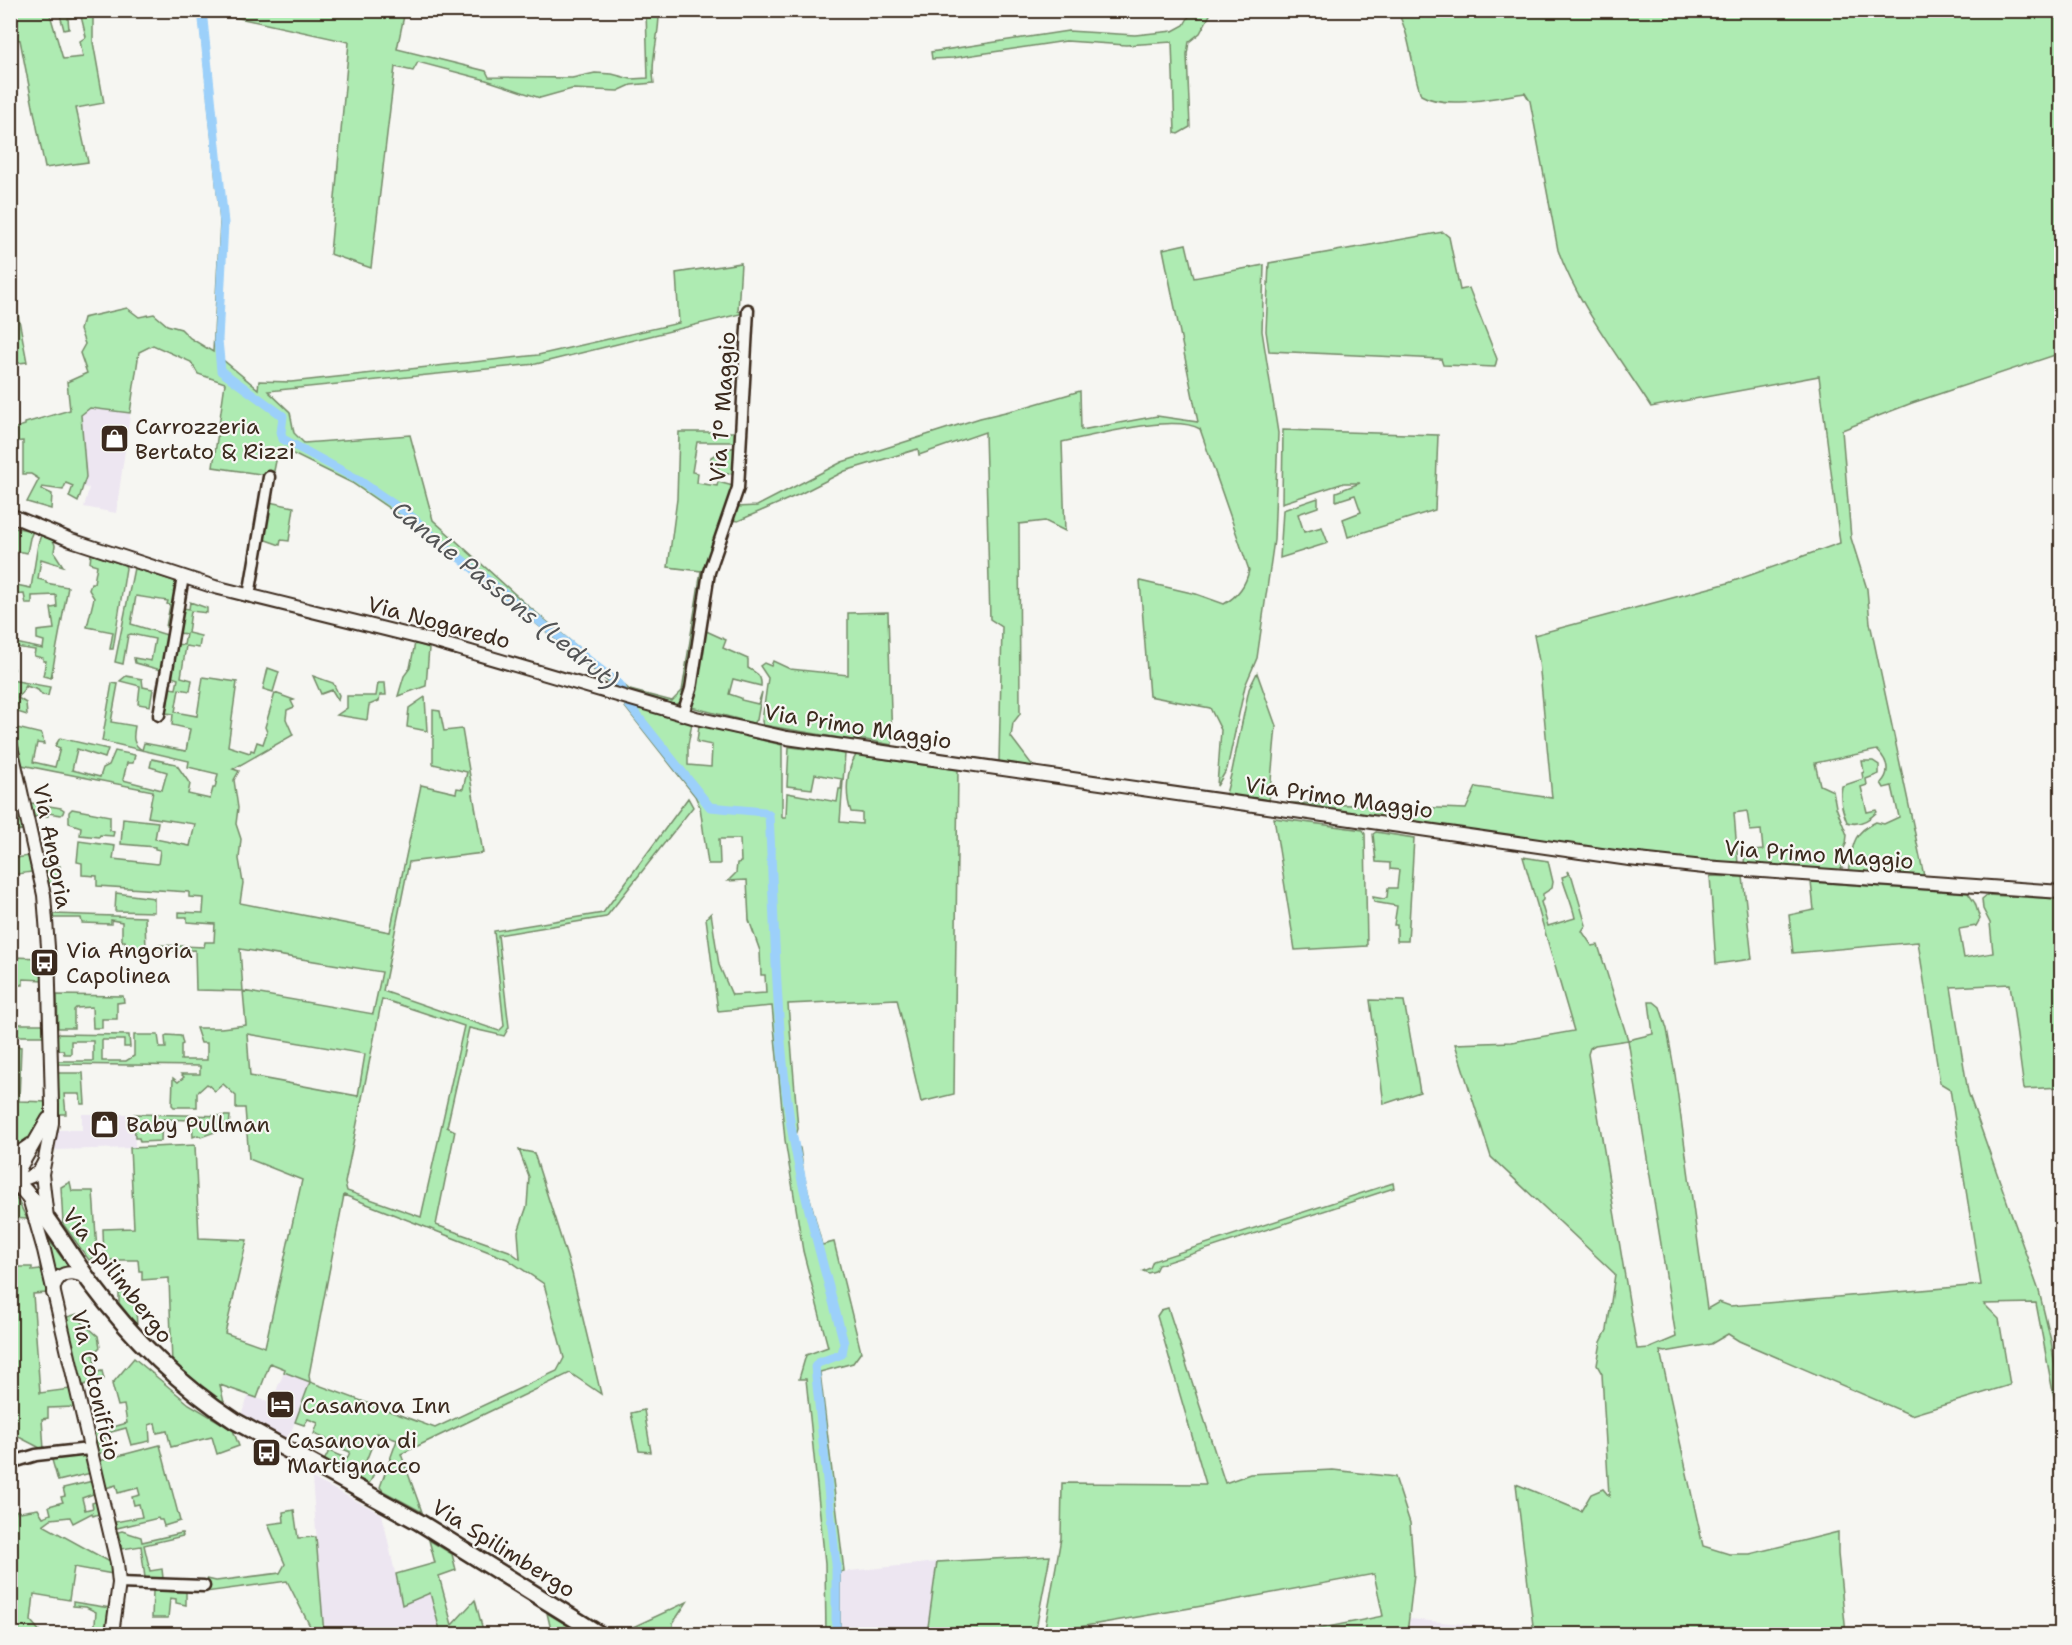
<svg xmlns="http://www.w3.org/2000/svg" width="2072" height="1645" viewBox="0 0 2072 1645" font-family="'Shantell Sans',sans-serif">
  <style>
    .built { fill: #ede6f1 }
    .green { fill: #aeebb2; stroke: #748a68; stroke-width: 1.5; fill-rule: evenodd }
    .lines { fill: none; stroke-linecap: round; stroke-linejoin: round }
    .canal { stroke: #9cd0fa; stroke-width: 9 }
    .minor-casing { stroke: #3b2a1e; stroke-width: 15 }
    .tertiary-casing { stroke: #3b2a1e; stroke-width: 16 }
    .secondary-casing { stroke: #3b2a1e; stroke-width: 20 }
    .minor { stroke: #f6f6f2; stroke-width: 10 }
    .tertiary { stroke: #f6f6f2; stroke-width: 12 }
    .secondary { stroke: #f6f6f2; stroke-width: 15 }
    .labels { text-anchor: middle; stroke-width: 4.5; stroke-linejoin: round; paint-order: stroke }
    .street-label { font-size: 22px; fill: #3b2a1e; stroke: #f6f6f2 }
    .poi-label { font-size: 22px; fill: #3b2a1e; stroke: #f6f6f2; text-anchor: start }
    .water-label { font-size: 24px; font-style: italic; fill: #535455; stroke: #f6f6f2 }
  </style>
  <rect width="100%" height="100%" fill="#f6f6f2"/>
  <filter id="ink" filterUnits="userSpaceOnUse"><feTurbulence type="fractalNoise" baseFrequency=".0167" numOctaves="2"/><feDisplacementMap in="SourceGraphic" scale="12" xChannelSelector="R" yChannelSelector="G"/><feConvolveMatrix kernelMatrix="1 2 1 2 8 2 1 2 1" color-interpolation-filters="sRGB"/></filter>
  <g filter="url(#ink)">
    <g class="built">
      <path d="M139 352 116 513 84 507 89 488 82 487 85 480 73 386Z"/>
      <path d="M82 1114H134L135 1148 52 1150 56 1130H82Z"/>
      <path d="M284 1372 310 1382 288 1440 264 1431 240 1417 249 1395 271 1403Z"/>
      <path d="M312 1478 382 1514 402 1604 430 1593 441 1634H324Z"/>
      <path d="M937 1562 927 1634H840V1572Z"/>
      <path d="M1410 1619 1533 1631 1534 1634H1407Z"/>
    </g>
    <g class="green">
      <path d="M10 11H49L63 59 83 57 80 41 86 37 81 16 68 18 69 29 64 30 59 11H93V42L104 103 76 108 88 162 45 168 20 40 11 38Z"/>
      <path d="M199 11H204L227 221 220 343 222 359 258 389 259 381 291 382 538 355 679 323 676 273 741 263 738 311 744 313 536 364 268 391 290 412 294 433 304 443 410 435 433 520 527 605 630 690 672 701 682 691 701 571 668 567 677 499 679 432H736V442H697L692 472 698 473 697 483 717 486 718 482 733 486 687 692 684 699 676 705 612 685 418 528 352 483 285 450 278 451 273 476 213 467 225 383 198 374 191 362 153 345 139 352 130 413 90 408 81 415 86 477 78 502 69 497 73 486 66 483 63 490 42 487 41 489 52 494 51 509 27 502 39 479 31 474H23V441L11 442 10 430 25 425V423L70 410 67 382 87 373 80 353 85 344 80 330 83 318 127 308 139 317 154 314 167 325 181 329 190 338 213 352 220 222Z"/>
      <path d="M224 11H405L397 49 486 71 489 77 572 78 595 73 612 74 631 79 648 78 646 11H659C660 35 650 59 654 83L631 85 618 91 572 89 540 98 486 80 418 62 413 71 395 67 371 268 330 254 349 42 225 15Z"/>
      <path d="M1192 11H1212L1200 33 1189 42 1187 54 1190 127 1178 134 1175 133 1172 42 1126 45 1066 41 953 58 932 59 931 52 1068 31 1135 35 1173 31 1184 25Z"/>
      <path d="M1397 11H2061V353L1912 403 1842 430 1851 538 1867 589 1870 623 1924 876 1848 872C1853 847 1851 833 1876 822L1884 824 1899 817 1892 786 1884 788 1881 783C1892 771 1887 760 1877 750L1815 763 1820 785 1833 791 1836 807 1847 835 1846 844 1841 854 1842 871 1744 864 1745 852 1763 850 1761 830 1750 831 1747 811 1734 813 1738 864C1568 848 1398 821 1229 796L1226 794 1232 771 1249 689 1257 673 1276 726 1269 802 1466 809 1476 787 1552 798 1539 661 1534 635 1728 583 1840 543 1819 376 1651 407C1619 357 1578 305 1558 250L1530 101 1525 93C1496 97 1446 110 1421 95 1411 67 1411 36 1397 11Z"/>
      <path d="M1443 232 1449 237 1460 290 1469 288 1497 359 1495 367 1443 365 1441 359 1269 351 1266 331 1269 263Z"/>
      <path d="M1186 244 1194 278 1264 265 1262 331 1278 433 1274 540 1257 658 1245 686 1227 769 1217 786 1221 730 1210 708 1149 696 1140 581 1196 594 1224 604C1238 596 1246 585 1249 570L1200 429C1174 413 1093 436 1062 442L1065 531 1045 521 1019 524 1020 714 1013 723 1011 737 1033 766 999 762 1002 627 990 619 985 432 919 455 918 449 845 471 800 494 738 521 731 520 736 507 757 506 842 462 980 418 1018 409 1080 391 1081 430 1157 416 1198 422 1163 249Z"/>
      <path d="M11 293H14L27 362 11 364Z"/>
      <path d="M1283 430 1438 435 1435 510 1348 537 1343 519 1361 512 1355 495 1336 501V492L1360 483H1344L1282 503Z"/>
      <path d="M736 447 735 473 719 475 718 465H710L711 457 723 450Z"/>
      <path d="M1318 498V507L1298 514 1304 532 1322 527 1328 543 1280 558 1283 510Z"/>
      <path d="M269 502 294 507 289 541 281 540 280 545 263 539Z"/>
      <path d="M17 528 33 531 30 538 27 553 11 550V530Z"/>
      <path d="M41 535 53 540 55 545 54 552 63 566 41 559 38 579 46 581V583L68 587 51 678 43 676 46 661H43V658L34 656 35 650 16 647 11 661 14 669 11 668V642L43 649 44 641 37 639V631L54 629 51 608 57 607 56 595 32 596V604H26L24 594 11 595V584L31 588 38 544Z"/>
      <path d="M91 554 125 565 126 568 113 649H110L113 632 87 627 94 598 89 590 91 583H94L97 565 90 563Z"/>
      <path d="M134 568 177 582 169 628 166 627 170 605 167 604 168 601 136 596 131 624 167 635 161 670 135 663 134 658 151 661 155 639 131 634 128 635 123 664 115 662Z"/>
      <path d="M190 602 207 608V613L191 611 188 633 201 636 199 648 186 646 181 677 192 680 190 691 179 689 175 712 197 716 203 677 237 682 228 746 250 753 251 750 254 751 257 742 263 744 267 732 265 727 275 693 294 700 291 701 294 707 287 710 286 719 293 735 233 769 239 771 234 780 238 808 236 824 241 839 239 859 243 883 240 903 390 932 421 785 456 793 457 788 463 789 467 772 433 764V710L440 711 444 731 462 729 483 853 409 862 383 991 499 1031 504 1026 494 931 603 913 688 798 693 807 606 917 498 935 509 1027 504 1036 469 1028 447 1127 455 1131 436 1225 509 1251 520 1259 518 1232 527 1206 529 1177 519 1150 534 1153 572 1273 601 1394 570 1373 401 1454 422 1512 383 1491 380 1487 397 1440 377 1433 366 1461 377 1467 370 1482 367 1484 324 1461 329 1451 347 1459 350 1452 331 1444V1441L314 1434 318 1423 308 1419 304 1425 295 1422 310 1382 284 1372 285 1369 270 1363 257 1398 220 1385 225 1407 172 1365 169 1278 142 1280V1271H139L138 1260H104L103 1229 134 1228 130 1148 195 1145 199 1238 247 1240 225 1333 265 1347 302 1180 249 1159 245 1108H236V1096L223 1084 215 1091 207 1084 197 1093V1107H174L172 1105 173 1078 178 1082 184 1077 181 1074H200V1066L58 1064V1061H93V1041H71V1054H64L63 1050H57V1034L129 1035 130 1047H124V1040H102V1061H126L134 1056V1035H158L160 1048H166L165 1037 167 1035 181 1036 183 1044 181 1045V1060H207V1043H201L196 1028H221L246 1025 243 991 196 990 195 950 160 951V945L204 947 205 942H214L215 924 187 922V917H179V912L203 913 204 898 189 897V892L97 886V876L82 875V863L77 862 79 841 115 846 113 859 158 864 160 850 155 849V847L121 844 123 818 158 822 155 839 190 846 195 824 148 817 153 791 22 765 14 730 17 728 42 734 44 744 37 743 33 762 55 767 60 748 55 746 60 738 108 749 105 758 77 749 72 770 100 777 103 768 109 765 115 751 135 755 133 763H127L123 780 162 790 167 772 150 767 152 759 176 764 190 784 188 794 210 799 213 788H215L218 774 188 767 189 761 102 741 112 683 118 684 111 722 135 726C133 737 132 744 142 750L144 743 186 751 190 729 172 725 173 714 166 713 170 688 176 689 178 679 172 677 177 644 184 645 186 634 179 633 183 608 189 609ZM240 949 382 972 373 1014 243 991ZM382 999 464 1026 421 1217 347 1191 345 1183ZM247 1034 365 1054 358 1096 250 1076ZM344 1195 507 1259 544 1284 564 1358 557 1371 435 1428 310 1382 309 1375Z"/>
      <path d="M888 612 892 745 866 740H852L763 725 762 721 768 678 760 666 764 663 771 666 773 661 790 669 848 675V613Z"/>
      <path d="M704 630 726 640 723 648 748 659V668C756 673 762 675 761 686L733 679 729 694 741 698V700L758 704 762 692 757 720 753 723 691 707Z"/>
      <path d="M415 643 429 648 426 686 398 696 404 676 410 668Z"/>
      <path d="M268 668 279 672 273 692 263 689Z"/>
      <path d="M126 676 142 679 143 687 153 689 150 706 138 704 140 686 120 681Z"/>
      <path d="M313 676 333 683 339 695 338 700 332 690 321 694Z"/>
      <path d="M11 680 50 687 48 696 42 695 38 690 26 686 18 698 26 703 27 715 11 710Z"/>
      <path d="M378 683H385L386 695H380L379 701 369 705 367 720 337 715 347 708V696H376Z"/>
      <path d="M425 697 427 731 407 727 409 708Z"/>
      <path d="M625 702 692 723 688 745V765L711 767 712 745 697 742 699 725 782 745V817H786L787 793 837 802 839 789H841L842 779 815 774 812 789 787 786 789 747H791L845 754 840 822 862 824V813L851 812C845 795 846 770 856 755L958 770 954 1094 921 1102 897 999 788 1004 798 1129 793 1144 800 1148 804 1175 822 1245 834 1242 861 1352 853 1363 820 1372 844 1571 840 1572V1634H826L825 1563 806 1379H799L806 1355 828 1347 803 1251 785 1140 772 1006 718 1011 706 918 711 913 719 965 732 995 766 993 765 975H761L760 951 749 920 747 880 728 881 736 873 737 863 741 862 740 839H719L720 864H708L700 807 695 796 625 707Z"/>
      <path d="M1862 761H1873L1879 765V774L1866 779 1867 785 1861 787 1867 812 1876 810 1877 812C1869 820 1858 826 1847 822 1842 809 1839 799 1842 786L1863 779 1862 773 1864 772Z"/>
      <path d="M15 794 23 830 11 832V828L16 826 11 795Z"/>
      <path d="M31 803 61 808 64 810 63 813 61 815 48 813V816L34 817Z"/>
      <path d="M72 809 110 816V830L114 832 113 836 100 835 99 837 80 835 81 827 69 823V812Z"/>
      <path d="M1274 818 1363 830 1365 834 1367 946 1295 950Z"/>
      <path d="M1376 832 1414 838 1408 941H1397V925H1394L1397 906 1374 902 1373 897 1384 899 1387 897 1388 888H1397L1399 870 1390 869V863L1376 862 1373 834Z"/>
      <path d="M28 856 32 872 11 875V859Z"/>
      <path d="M1523 857 1548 861 1553 882 1552 888 1543 894V900L1541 902 1548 926 1575 918C1572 903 1566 892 1562 877L1568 875 1567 871 1572 877 1586 925 1582 931 1592 946 1598 945 1628 1040 1653 1034 1649 1002H1654L1660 1007 1667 1029 1675 1074 1707 1309 1719 1302 1730 1306 1981 1285 1950 1089 1940 1083 1918 942 1793 953 1789 915 1814 910 1811 882 1968 893 1975 903 1980 919 1976 926 1959 929 1964 958 1993 953 1990 923 1983 909 1982 899 1987 895 2059 899 2062 931 2061 1087 2024 1089 2010 984 1951 987 1968 1092 2039 1291 2051 1341 2061 1403V1434L2036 1303 1984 1304 1999 1319 2010 1385 1911 1415 1739 1341 1728 1334 1711 1344 1665 1352 1660 1351 1703 1546 1729 1554H1750L1838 1532V1554L1846 1634H1534L1516 1484 1581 1511 1591 1494 1603 1489 1609 1496 1602 1374 1597 1365 1601 1342 1607 1330 1615 1274 1491 1157 1455 1044 1512 1042 1574 1031ZM1628 1040 1676 1337 1650 1348 1637 1349 1588 1054 1590 1048 1595 1045Z"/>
      <path d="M44 865 60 866 59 884 48 883Z"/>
      <path d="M1710 876 1743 877 1752 959 1716 964Z"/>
      <path d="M116 893 154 898V912L115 911Z"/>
      <path d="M53 914 145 917 146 951H126L125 941H122V922L111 920V924L82 923 81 918H53Z"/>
      <path d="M11 957 44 958V980L23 979V985H16V993H11Z"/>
      <path d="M57 995 123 996 124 1002 117 1003V1019H102V1028H93L92 1007 76 1008 74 1010V1028H58Z"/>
      <path d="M1370 1000 1404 1001 1420 1092 1384 1104Z"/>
      <path d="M10 1001H12L13 1024H46V1036H15V1046L21 1047 19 1101 49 1102C40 1127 35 1140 10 1152Z"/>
      <path d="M58 1073H83L85 1104H81L80 1094H64L66 1114H58Z"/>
      <path d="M134 1114 230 1116 229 1127 201 1137 198 1135 193 1137 192 1120 162 1119 161 1141 140 1142 139 1138H135Z"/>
      <path d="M70 1182 72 1191H93L97 1251 93 1257 89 1260 63 1224 61 1187Z"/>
      <path d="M1393 1183 1394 1188 1158 1265 1155 1271 1148 1273 1143 1271 1150 1268 1153 1261Z"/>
      <path d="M10 1192 18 1201 27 1219 11 1218Z"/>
      <path d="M46 1236 68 1266 61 1268 53 1274Z"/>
      <path d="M40 1264 47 1293 33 1294 40 1393 70 1389 74 1407 48 1408V1418L42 1419 44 1450 11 1433 10 1267H32V1271L40 1270Z"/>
      <path d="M135 1292 137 1326 119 1303V1293Z"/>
      <path d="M1168 1308 1225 1483 1250 1474 1333 1470 1395 1477 1410 1523 1414 1574 1407 1634H1293L1383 1616 1374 1574 1208 1605 1044 1633 1061 1538 1062 1483 1206 1484 1157 1316 1161 1310Z"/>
      <path d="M77 1314 83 1319 82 1322 98 1336 100 1347 93 1354 97 1372 102 1371 104 1379 80 1386 64 1318Z"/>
      <path d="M134 1358 189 1404 233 1430 239 1446 217 1454 212 1437 171 1447 167 1431 157 1433 155 1423 149 1425 150 1441 131 1445 126 1428 104 1434 108 1451 98 1454 92 1433 127 1423 124 1405 118 1406 112 1384Z"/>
      <path d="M644 1410 651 1452 639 1451 631 1413Z"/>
      <path d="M160 1445 180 1521 164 1526 162 1520H159L158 1518 117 1528 115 1522 142 1517 139 1504 134 1505 132 1497 140 1495 138 1488 118 1493 116 1485 106 1488 99 1461Z"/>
      <path d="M86 1453 91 1473 58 1481 52 1460 54 1457Z"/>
      <path d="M93 1481 96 1490 93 1494 82 1498 85 1510 93 1508 92 1503 98 1501 101 1513 93 1516 92 1513 73 1523 70 1517 51 1519 43 1525 112 1563 113 1574 74 1567 69 1600 34 1594 31 1621 42 1634H11L10 1520 17 1510 20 1512 38 1509 43 1517 51 1514 49 1506 63 1502 61 1497 65 1496 63 1488Z"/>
      <path d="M294 1510 298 1538 316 1537 324 1634H314L287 1581 206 1592 207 1579 216 1581 280 1573 285 1564 268 1524 284 1522 283 1512Z"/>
      <path d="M122 1531 141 1537 142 1542 182 1533 183 1536 144 1545 150 1571 162 1569 163 1578H145L141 1546 122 1549 118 1532Z"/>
      <path d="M429 1540 452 1554 456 1570 439 1576 452 1625 475 1600 484 1634H441L430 1593 402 1605 396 1574 435 1563Z"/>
      <path d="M1050 1556 1035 1634H927L937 1562Z"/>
      <path d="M153 1591 186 1592V1605L176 1603V1599L170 1598 168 1618H152Z"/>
      <path d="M73 1602 110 1608 107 1634H94L96 1612 86 1607 73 1606Z"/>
      <path d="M687 1602 673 1623 674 1634H618Z"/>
      <path d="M547 1613 582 1634H552Z"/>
    </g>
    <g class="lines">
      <path class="canal" d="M202 10 224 223 218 340 221 371 283 416 281 433 283 439 357 479 412 517 441 543 621 686 629 705 710 807 764 812 769 815C775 917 775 1019 790 1120 802 1194 825 1270 844 1343L842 1354 818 1363 815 1367 836 1564V1634"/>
      <defs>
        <g id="minor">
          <path d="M249 596 269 477"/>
          <path d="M683 714 691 689 709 572 738 488 748 310"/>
          <path d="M159 715 183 577"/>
          <path d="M10 1463 36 1455 89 1449"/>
          <path d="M119 1583 204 1586"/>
        </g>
        <g id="tertiary">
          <path d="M10 515 71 540 215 587 433 641 696 718 787 738 1629 859 1704 867 2062 892"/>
          <path d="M10 742 44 895 48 947 52 1104V1123L42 1174 47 1218"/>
          <path d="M10 1159 30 1145"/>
          <path d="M15 1181 21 1166 48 1119"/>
          <path d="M15 1181C28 1178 38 1176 43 1164"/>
          <path d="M29 1198 44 1250 117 1563 119 1583 112 1634"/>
          <path d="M53 1293C55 1272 70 1269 87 1278"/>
        </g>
        <path id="secondary" d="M10 1176C42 1206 65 1247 90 1282 131 1337 178 1384 235 1421L419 1522 599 1634"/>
      </defs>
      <use href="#minor" class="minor-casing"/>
      <use href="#tertiary" class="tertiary-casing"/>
      <use href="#secondary" class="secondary-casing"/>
      <use href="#minor" class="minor"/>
      <use href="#tertiary" class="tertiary"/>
      <use href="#secondary" class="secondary"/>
    </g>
  </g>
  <defs>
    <symbol id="shop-square" viewBox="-11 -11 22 22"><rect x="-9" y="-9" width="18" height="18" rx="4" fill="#3b2a1e" stroke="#f6f6f2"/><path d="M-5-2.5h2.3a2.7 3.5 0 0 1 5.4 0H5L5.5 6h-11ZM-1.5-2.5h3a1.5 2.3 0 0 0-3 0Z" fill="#fff"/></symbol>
    <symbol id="bus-square" viewBox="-11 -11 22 22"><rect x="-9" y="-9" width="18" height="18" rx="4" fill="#3b2a1e" stroke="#f6f6f2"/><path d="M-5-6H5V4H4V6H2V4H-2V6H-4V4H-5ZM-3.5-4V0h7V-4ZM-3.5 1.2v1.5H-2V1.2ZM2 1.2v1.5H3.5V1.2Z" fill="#fff"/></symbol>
    <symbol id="hotel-square" viewBox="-11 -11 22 22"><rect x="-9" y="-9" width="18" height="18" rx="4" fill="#3b2a1e" stroke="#f6f6f2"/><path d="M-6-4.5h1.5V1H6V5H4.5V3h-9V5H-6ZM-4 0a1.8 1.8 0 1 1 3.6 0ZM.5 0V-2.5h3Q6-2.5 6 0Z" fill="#fff"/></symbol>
  </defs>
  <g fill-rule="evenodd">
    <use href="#shop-square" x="98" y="422" width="33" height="33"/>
    <use href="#bus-square" x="28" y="946" width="33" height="33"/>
    <use href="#shop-square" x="88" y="1108" width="33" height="33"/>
    <use href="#hotel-square" x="264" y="1388" width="33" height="33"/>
    <use href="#bus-square" x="250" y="1436" width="33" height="33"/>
  </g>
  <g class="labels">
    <g class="street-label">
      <text transform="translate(722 407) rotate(-86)" y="8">Via 1° Maggio</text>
      <text transform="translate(439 622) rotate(15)" y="8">Via Nogaredo</text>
      <text transform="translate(858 726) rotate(9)" y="8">Via Primo Maggio</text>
      <text transform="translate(1339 797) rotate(8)" y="8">Via Primo Maggio</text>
      <text transform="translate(53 846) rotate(79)" y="8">Via Angoria</text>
      <text transform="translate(1819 854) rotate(4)" y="8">Via Primo Maggio</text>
      <text transform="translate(118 1275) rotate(52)" y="8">Via Spilimbergo</text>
      <text transform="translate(96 1385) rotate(77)" y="8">Via Cotonificio</text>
      <text transform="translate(504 1548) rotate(32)" y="8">Via Spilimbergo</text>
    </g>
    <g class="poi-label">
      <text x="135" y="434">Carrozzeria<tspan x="135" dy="25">Bertato &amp; Rizzi</tspan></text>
      <text x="66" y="958">Via Angoria<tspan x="66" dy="25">Capolinea</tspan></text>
      <text x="126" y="1132">Baby Pullman</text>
      <text x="302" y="1413">Casanova Inn</text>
      <text x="287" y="1448">Casanova di<tspan x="287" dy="25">Martignacco</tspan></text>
    </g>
    <g class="water-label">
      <text transform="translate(505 595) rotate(39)" y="8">Canale Passons (Ledrut)</text>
    </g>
  </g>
  <rect width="2072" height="1645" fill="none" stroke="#f6f6f2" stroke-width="36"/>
  <rect x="18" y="18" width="2036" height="1609" fill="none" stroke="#3b2a1e" stroke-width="2" filter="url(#ink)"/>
</svg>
